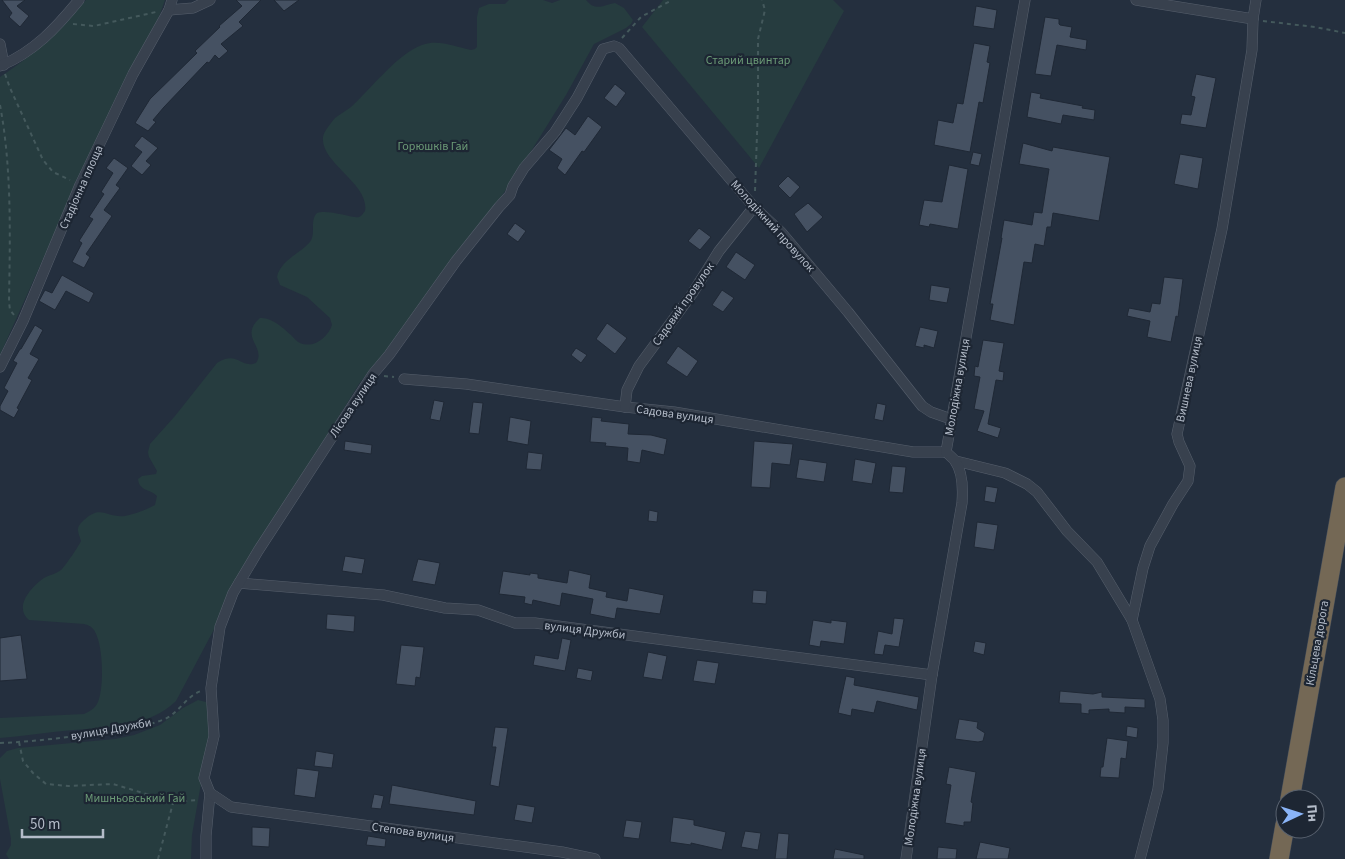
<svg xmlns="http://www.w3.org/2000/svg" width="1345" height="859" viewBox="0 0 1345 859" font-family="'Source Sans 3',sans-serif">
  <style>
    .green { fill: #263c3f }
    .building { fill: #455162; stroke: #1f2835 }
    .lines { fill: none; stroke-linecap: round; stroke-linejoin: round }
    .street-casing { stroke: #565f6c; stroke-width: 11 }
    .highway-casing { stroke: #434c59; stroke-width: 20 }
    .path { stroke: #44595c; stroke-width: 2; stroke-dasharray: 4 4; stroke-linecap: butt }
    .street { stroke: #38414e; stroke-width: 10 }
    .highway { stroke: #746855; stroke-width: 19 }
    .labels { text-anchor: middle; stroke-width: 4.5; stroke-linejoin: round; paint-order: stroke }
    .park-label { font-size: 12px; fill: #6b9a76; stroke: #1d2633 }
    .street-label { font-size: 12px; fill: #b4bcc9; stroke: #1d2633 }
  </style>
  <rect width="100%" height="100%" fill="#242f3e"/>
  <g class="green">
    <path d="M86 0H165L156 25 56 230 0 355V77C33 56 60 29 86 0Z"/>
    <path d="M509 0H543L552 3 560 0H586C596 12 603 5 615 3L624 8 633 20 631 24 626 28 594 44 566 95 515 177 430 296 407 333 370 370 359 384 306 469 228 603 176 701C150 727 108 727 74 730 49 732 25 736 0 738V718L84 714C91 711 97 707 99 699 104 683 103 643 94 630 91 626 88 625 84 624L29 620C13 607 32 586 44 578 49 575 56 574 61 570 64 568 80 544 81 541 78 531 75 528 84 520 101 504 106 518 125 516 135 514 146 510 155 505L157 496C150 489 139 491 138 479L142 476 156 474 157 471 149 457 148 452 150 444 175 416 217 363C238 350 240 369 256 363 267 347 238 337 260 318 272 317 283 328 291 335 294 338 297 342 300 343 314 349 328 337 332 325L330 318 307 297 280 285 277 277C280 261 299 254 309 243 317 235 309 221 317 213 329 209 354 219 359 217 362 216 363 213 365 211 370 184 320 163 323 137 324 131 331 123 335 118 340 114 346 111 351 107 371 89 397 54 422 45 439 39 455 47 471 50L475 49 477 47V17L479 8 489 4H505Z"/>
    <path d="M663 0H833L844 11 759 168 642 27Z"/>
    <path d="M198 700 206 702 213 715 192 835 191 859H9L6 854 11 845V839L0 779V758L7 751 18 748 115 739 134 735 160 725 183 708Z"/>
  </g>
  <g class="building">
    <path d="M2 0H25L17 6 29 16 20 27 9 17 12 13Z"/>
    <path d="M236 0H261L239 22 243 26 221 44 228 51 219 59 215 55 209 63 207 62 164 107 153 120 156 122 148 131 135 123 150 99 197 53 195 51 220 27 219 26 242 6Z"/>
    <path d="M274 0H299L284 11Z"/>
    <path d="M976 6 997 10 994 29 973 26Z"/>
    <path d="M1045 17 1059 19V24L1060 25 1072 27 1070 37 1087 40 1086 50 1057 45 1051 76 1035 74Z"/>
    <path d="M974 43 990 46 987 62 990 63 983 103 979 102 970 152 934 145 938 120 953 123 957 103 963 104Z"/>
    <path d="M1196 74 1216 78 1206 128 1180 124 1182 114 1191 115 1195 97 1191 96Z"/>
    <path d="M615 84 626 93 616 107 604 98Z"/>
    <path d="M1031 92 1041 94 1040 98 1083 106 1082 108 1095 110 1094 120 1063 115 1061 124 1027 117Z"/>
    <path d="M588 116 602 127 584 152 582 151 565 175 557 168 562 159 549 150 566 128 575 135Z"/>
    <path d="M142 136 158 148 146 161 151 165 142 175 131 166 142 152 134 146Z"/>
    <path d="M1023 143 1052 151 1053 147 1110 157 1099 221 1053 213 1051 227H1047L1044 246 1035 244 1032 263 1024 262 1014 325 990 320 993 304H990L1002 238H1001L1004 220 1032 225 1034 212 1042 213 1049 169 1019 164Z"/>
    <path d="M973 152 982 154 979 166 970 164Z"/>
    <path d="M1180 154 1203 158 1198 189 1174 184Z"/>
    <path d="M114 158 128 168 116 185 120 188 104 210 112 216 86 254 90 257 84 268 72 262 82 243 79 241 93 219 89 217 104 194 101 192 113 173 106 168Z"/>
    <path d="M949 165 968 169 958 229 930 224 929 227 919 225 924 200 942 202Z"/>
    <path d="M788 176 800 187 790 198 778 186Z"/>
    <path d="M808 203 823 217 807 232 794 214Z"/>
    <path d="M515 223 526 231 518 242 507 234Z"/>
    <path d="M699 228 711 237 700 250 688 241Z"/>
    <path d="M736 252 755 265 745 280 726 267Z"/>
    <path d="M62 275 94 293 89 303 66 291 55 310 39 301 45 290 52 293Z"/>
    <path d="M1164 277 1183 279 1178 317 1176 316 1171 342 1147 337 1150 321 1127 316 1129 308 1150 312 1152 303 1160 304Z"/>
    <path d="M931 285 950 288 947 303 929 300Z"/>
    <path d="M722 290 734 298 723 312 712 305Z"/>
    <path d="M607 323 627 338 615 354 596 339Z"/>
    <path d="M35 325 43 330 30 354 39 359 28 378 32 380 17 408 19 409 14 418 0 410V406L8 391 4 388 17 363 13 361 20 349H21Z"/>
    <path d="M920 327 938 331 934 348 924 345V348L915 346Z"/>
    <path d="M983 340 1004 343 999 371 1004 372 1003 381 996 380 988 424 1001 428 998 438 977 431 984 411 974 409 980 377 974 376 975 366 978 367Z"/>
    <path d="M678 346 698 361 687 377 666 363Z"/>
    <path d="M576 348 587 355 581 363 571 355Z"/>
    <path d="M434 400 444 402 440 421 430 419Z"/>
    <path d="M473 402 483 403 479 434 469 433Z"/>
    <path d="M877 403 886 405 883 421 874 419Z"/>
    <path d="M510 417 531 421 528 445 507 441Z"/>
    <path d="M592 417 602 418 601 421 629 424 628 434 651 435 667 439 664 455 642 450 640 463 627 461 628 448 605 446 606 443 590 442Z"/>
    <path d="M345 441 372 445 371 454 344 450Z"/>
    <path d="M754 441 793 444 790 465 772 463 770 488 751 487Z"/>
    <path d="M528 452 543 454 541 470 526 469Z"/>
    <path d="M799 459 827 463 824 482 796 478Z"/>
    <path d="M855 459 876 463 872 484 852 481Z"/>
    <path d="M892 466 906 467 903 493 889 492Z"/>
    <path d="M986 486 998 488 995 503 984 501Z"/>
    <path d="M649 510 658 512 657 522 648 521Z"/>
    <path d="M977 522 998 525 994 550 974 547Z"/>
    <path d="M345 556 365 559 362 574 342 571Z"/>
    <path d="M418 559 440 563 435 585 412 581Z"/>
    <path d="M569 570 591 575 589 588 607 592 606 597 627 601 629 588 664 595 660 614 617 608 615 619 590 614 593 599 562 593 560 606 533 600 532 605 524 603 525 597 499 594 503 571 530 575V573L538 574V578L567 583Z"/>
    <path d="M753 590 767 591 766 604 752 603Z"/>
    <path d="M327 614 355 616 354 632 326 629Z"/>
    <path d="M894 618 904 619 899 647 885 645 883 655 874 654 878 631 892 634Z"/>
    <path d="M813 620 831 623V620L847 622 844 644 821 641 820 647 809 645Z"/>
    <path d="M21 635 27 679 0 681V638Z"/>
    <path d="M562 638 571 640 565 671 533 665 535 655 558 659Z"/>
    <path d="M975 641 986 643 984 655 973 652Z"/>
    <path d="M401 645 424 647 420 678 416 677 415 686 396 684Z"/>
    <path d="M648 652 667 656 662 680 643 677Z"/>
    <path d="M697 660 719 663 715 684 693 681Z"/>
    <path d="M578 668 593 671 591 681 576 678Z"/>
    <path d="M846 676 855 678 854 685 919 697 917 710 877 701 874 713 852 709 851 716 838 713Z"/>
    <path d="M1060 691 1093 694 1102 692V697L1145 699V708L1125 707V713L1109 712V709L1089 710V714L1081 713V704L1059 703Z"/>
    <path d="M959 719 978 722 977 728 985 733 983 741 978 742 955 739Z"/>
    <path d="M1127 726 1138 728 1137 738 1126 736Z"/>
    <path d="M495 727 508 728 499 787 490 785 496 747H492Z"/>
    <path d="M1107 738 1128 741 1126 759 1121 758 1119 778 1100 777 1101 767H1103Z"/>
    <path d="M316 751 334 754 332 768 314 766Z"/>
    <path d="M949 767 976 772 971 802 973 803 971 822H964V826L945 823 951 785 946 784Z"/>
    <path d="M297 768 319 771 315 798 294 795Z"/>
    <path d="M392 785 476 801 474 815 389 804Z"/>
    <path d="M374 794 384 796 381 809 371 808Z"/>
    <path d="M517 804 535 807 532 823 514 820Z"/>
    <path d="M673 817 694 820V825L726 832 722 850 691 843V845L670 842Z"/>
    <path d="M626 820 642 822 639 839 623 837Z"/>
    <path d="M252 827 270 828 269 847 252 846Z"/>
    <path d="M745 831 761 833 758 850 741 847Z"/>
    <path d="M778 833 789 834 787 859H775Z"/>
    <path d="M368 836 386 839 385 847 366 845Z"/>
    <path d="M980 842 1010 848 1008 859H976Z"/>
    <path d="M938 847 957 849 956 859H937Z"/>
    <path d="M835 849 864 855V859H833Z"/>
  </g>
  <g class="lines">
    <defs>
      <g id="street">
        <path d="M1136 0 1253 19"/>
        <path d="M169 10 193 8 210 0"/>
        <path d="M0 44 4 65"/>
        <path d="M0 66C34 52 56 28 79 0"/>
        <path d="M0 367 23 321 80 185 133 74 169 10 172 0"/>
        <path d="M404 379 466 384 625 407 674 412 913 452H946"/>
        <path d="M625 407 627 390 639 366 692 294 719 251 754 207"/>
        <path d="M956 461 1005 473 1027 484 1037 492 1067 531 1097 562 1132 620"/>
        <path d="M239 583 383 595 445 608 478 610 515 623H535L932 675"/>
        <path d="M206 859V836L210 793"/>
        <path d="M595 859 562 852 231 807 210 793 204 778 214 736 211 688 220 627 233 593 258 551 373 374 389 355 456 261 499 207 510 195 513 186 524 168 555 132 577 98 603 49 614 46 619 48 754 207 781 232 848 312 922 406 931 412 951 419"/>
        <path d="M906 859 932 675 962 503C963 490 963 472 955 461 953 458 949 455 946 452L1025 0"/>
        <path d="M1140 859 1158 789 1163 743V720L1160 699 1132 620 1143 568 1150 546 1173 504 1188 481 1190 466 1179 442 1177 434 1222 229 1252 50 1253 19 1256 0"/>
      </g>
      <g id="highway">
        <path d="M1290 799 1345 487"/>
        <path d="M1279 859 1285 825"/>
      </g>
    </defs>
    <use href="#street" class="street-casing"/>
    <use href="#highway" class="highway-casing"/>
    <g class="path">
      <path d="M1263 21 1315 27 1345 33"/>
      <path d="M73 24 94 26 156 12"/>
      <path d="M622 38 641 17 672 0"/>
      <path d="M5 74 10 88 43 160 53 172 70 180"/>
      <path d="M0 105C12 169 10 237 9 302L10 310 14 315"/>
      <path d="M755 191 758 106V39L765 10 762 0"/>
      <path d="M384 376 394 377"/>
      <path d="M19 742 23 761 33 773 46 784 68 786 113 784 173 802 199 800"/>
      <path d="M0 743C26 742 52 739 77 736 106 732 137 730 165 719 180 712 186 696 201 691"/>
      <path d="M158 859 173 803"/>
    </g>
    <use href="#street" class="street"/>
    <use href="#highway" class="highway"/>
  </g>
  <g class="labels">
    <g class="park-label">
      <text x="748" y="64">Старий цвинтар</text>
      <text x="433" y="150">Горюшків Гай</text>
      <text x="135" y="802">Мишньовський Гай</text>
    </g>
    <g class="street-label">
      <text transform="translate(81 187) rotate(-66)" y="4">Стадіонна площа</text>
      <text transform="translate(773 226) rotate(48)" y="4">Молодіжний провулок</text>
      <text transform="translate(683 304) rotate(-55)" y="4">Садовий провулок</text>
      <text transform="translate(1189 379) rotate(-78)" y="4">Вишнева вулиця</text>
      <text transform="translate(957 387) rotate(-80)" y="4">Молодіжна вулиця</text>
      <text transform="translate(353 405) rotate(-56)" y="4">Лісова вулиця</text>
      <text transform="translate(675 414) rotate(8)" y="4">Садова вулиця</text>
      <text transform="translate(585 630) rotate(7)" y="4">вулиця Дружби</text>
      <text transform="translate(1317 643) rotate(-80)" y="4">Кільцева дорога</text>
      <text transform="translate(111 729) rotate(-10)" y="4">вулиця Дружби</text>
      <text transform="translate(915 797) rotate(-82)" y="4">Молодіжна вулиця</text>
      <text transform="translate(413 832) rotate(8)" y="4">Степова вулиця</text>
    </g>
  </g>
  <g transform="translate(1300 814) rotate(86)"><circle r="24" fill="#1d2633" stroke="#59626f"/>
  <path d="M0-4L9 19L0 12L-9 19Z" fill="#8ab4f8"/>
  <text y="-8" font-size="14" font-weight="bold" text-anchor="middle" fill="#b4bcc9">Пн</text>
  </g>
  <path d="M22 829v8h81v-8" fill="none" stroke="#b4bcc9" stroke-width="2.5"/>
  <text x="30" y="829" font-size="15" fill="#b4bcc9" stroke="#1d2633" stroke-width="4" paint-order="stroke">50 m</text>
</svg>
